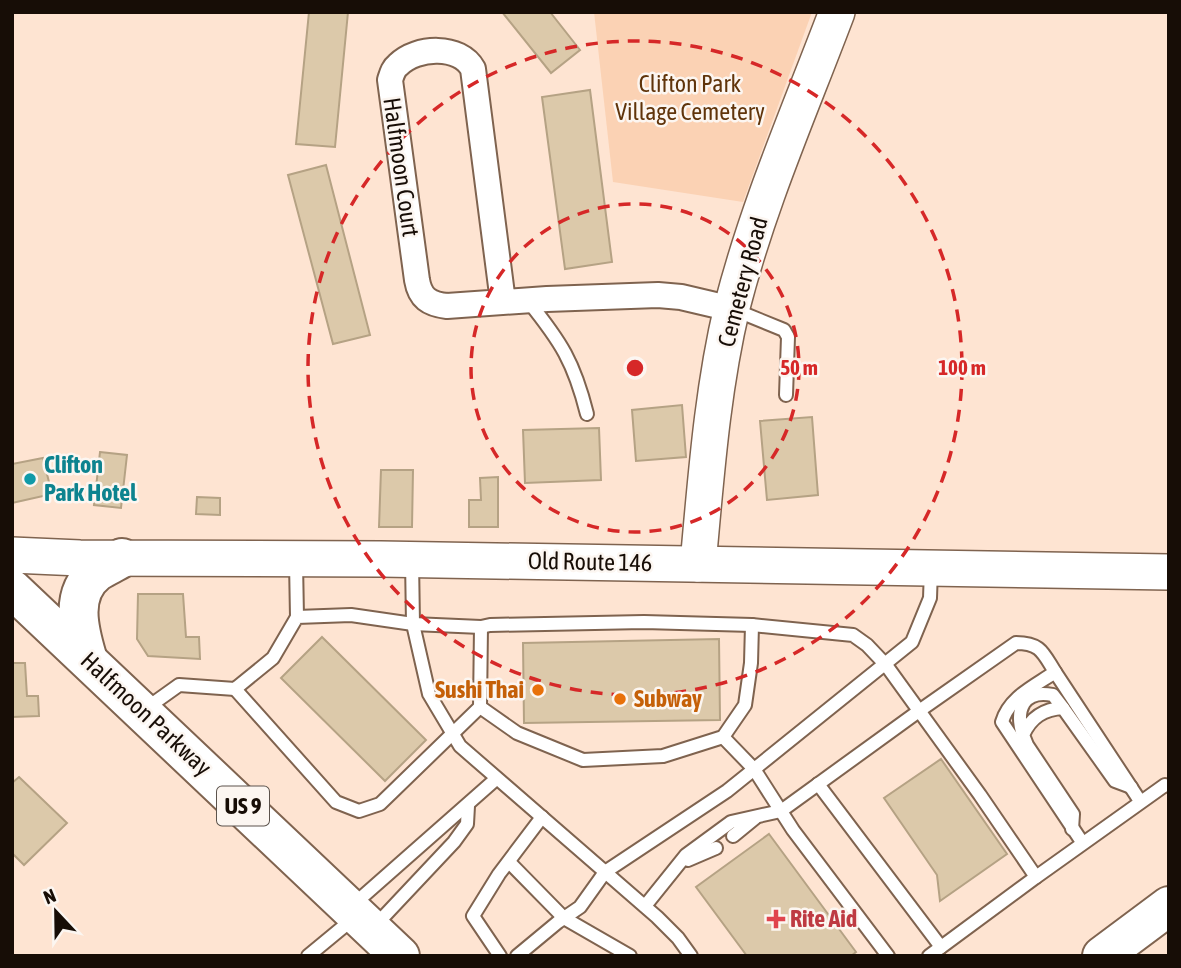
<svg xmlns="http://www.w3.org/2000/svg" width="1181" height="968" viewBox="0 0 1181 968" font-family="'Asap Condensed',sans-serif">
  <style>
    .green { fill: #fbd2b4 }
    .building { fill: #dcc9aa; stroke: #b5a284; stroke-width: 2 }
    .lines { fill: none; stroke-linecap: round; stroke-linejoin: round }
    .lane-casing { stroke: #7f634f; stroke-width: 16 }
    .street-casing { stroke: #7f634f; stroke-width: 28 }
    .secondary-casing { stroke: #7f634f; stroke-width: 38 }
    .primary-casing { stroke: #7f634f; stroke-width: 42 }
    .lane { stroke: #fff; stroke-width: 12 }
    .street { stroke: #fff; stroke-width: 24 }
    .secondary { stroke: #fff; stroke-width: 35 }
    .primary { stroke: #fff; stroke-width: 38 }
    .ring { fill: none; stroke: #d62828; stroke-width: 3.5; stroke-dasharray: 12 9 }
    .culture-dot { fill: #0f9aa8; stroke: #fcf6f1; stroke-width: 2.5 }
    .food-dot { fill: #e8710a; stroke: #fcf6f1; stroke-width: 2.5 }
    .health-dot { fill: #e0444e; stroke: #fcf6f1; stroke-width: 2.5 }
    .labels { text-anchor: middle; stroke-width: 5; stroke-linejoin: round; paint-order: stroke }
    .shield { fill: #fcf6f1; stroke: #5c534c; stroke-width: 2 }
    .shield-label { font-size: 23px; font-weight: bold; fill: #170d06 }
    .park-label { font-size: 24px; fill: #60340a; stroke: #fcf6f1 }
    .street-label { font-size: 24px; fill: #170d06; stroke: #fcf6f1 }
    .culture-label { font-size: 24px; font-weight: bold; fill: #0d838f; stroke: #fcf6f1; text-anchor: start }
    .food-label { font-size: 24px; font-weight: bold; fill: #c56008; stroke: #fcf6f1; text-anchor: end }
    .health-label { font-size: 24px; font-weight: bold; fill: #be3a42; stroke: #fcf6f1; text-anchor: start }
    .centre { fill: #d62828; stroke: #fcf6f1; stroke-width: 3.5 }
    .ring-label { font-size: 21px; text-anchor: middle; font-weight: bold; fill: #d62828; stroke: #fcf6f1; stroke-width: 5; stroke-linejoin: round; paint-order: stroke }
  </style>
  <rect width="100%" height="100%" fill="#fee4d2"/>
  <path class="green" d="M594 12H812L743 202 613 182Z"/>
  <g class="building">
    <path d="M309 12H348L335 147 296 144Z"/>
    <path d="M502 12H550L580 50 551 73Z"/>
    <path d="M590 90 612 262 565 269 542 97Z"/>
    <path d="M326 165 370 335 333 344 288 175Z"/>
    <path d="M682 405 686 457 636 461 632 410Z"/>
    <path d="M812 417 818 495 767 500 760 421Z"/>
    <path d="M599 428 601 480 525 483 523 430Z"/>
    <path d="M100 452 127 455 121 508 94 505Z"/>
    <path d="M43 458 52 494 12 503V464Z"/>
    <path d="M381 470H413L412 527H379Z"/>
    <path d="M498 477V527H469V500H481L480 478Z"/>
    <path d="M197 497 220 498V515L196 514Z"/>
    <path d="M138 594H183L186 637H199L200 659 148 656 137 639Z"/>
    <path d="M322 637 426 740 385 781 281 678Z"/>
    <path d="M719 639 720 720 524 723 523 643Z"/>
    <path d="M12 663H25L27 696H38L39 716 12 717Z"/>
    <path d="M941 759 1007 854 940 901 937 875 884 798Z"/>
    <path d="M19 777 67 823 24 865 12 853V783Z"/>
    <path d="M769 834 856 952 851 956H747L696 887Z"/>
  </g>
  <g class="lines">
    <defs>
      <g id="lane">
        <path d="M528 301C561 342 574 362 587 414"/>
        <path d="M735 310 784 330 788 337 786 395"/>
        <path d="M412 560 413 624 429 694 460 746 657 917 678 938 691 956"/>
        <path d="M296 562 297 617"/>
        <path d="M235 689 336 802 359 811 380 804 480 707 481 627"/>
        <path d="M480 707 517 733 583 760 663 756 723 737 745 705 751 663 752 625"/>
        <path d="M144 710 179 685 235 689 273 658 297 617 351 615 413 624 481 627 490 625 644 622 752 625 853 635 867 645 886 665 980 795 1036 877 929 956"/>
        <path d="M1023 735C1015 710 1023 689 1053 695L1063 708"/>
        <path d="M723 737 754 769 793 830 888 956"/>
        <path d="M818 784 941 947"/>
        <path d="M1072 829 1073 814 1027 745 1023 735C1031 717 1044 709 1063 708L1115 781 1131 787"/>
        <path d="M733 836 755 818"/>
        <path d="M1082 842 1002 722C1009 697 1035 686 1055 672L1140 801"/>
        <path d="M688 860 716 848"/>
        <path d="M509 862 564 918 630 956"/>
        <path d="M1036 877 1165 785 1169 786"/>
        <path d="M353 905 496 779"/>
        <path d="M645 906 686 855 731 822 781 811 919 711 1016 643C1041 643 1043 653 1055 672"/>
        <path d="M374 927 454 842 467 824 468 806"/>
        <path d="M308 956 354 918"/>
        <path d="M500 956 473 916 499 874 542 817"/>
        <path d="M517 956 558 922 580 907 605 872 727 791 912 642 930 598 931 569"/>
      </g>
      <path id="street" d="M503 302 473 69C460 45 417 46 398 65 393 69 392 74 390 80L417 280C420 298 429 304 447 306L547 299 658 295 681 297 732 309"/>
      <g id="secondary">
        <path d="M12 555 80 558 381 559 1169 572"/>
        <path d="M698 564C706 478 712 391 732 307 758 205 800 110 837 12"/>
      </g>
      <g id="primary">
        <path d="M12 589 400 956"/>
        <path d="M87 657C79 630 69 593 97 572 104 567 114 563 122 558"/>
        <path d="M1102 956 1169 906"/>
      </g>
    </defs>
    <use href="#lane" class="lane-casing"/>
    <use href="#street" class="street-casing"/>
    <use href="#secondary" class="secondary-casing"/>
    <use href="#primary" class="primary-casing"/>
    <use href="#lane" class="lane"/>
    <use href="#street" class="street"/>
    <use href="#secondary" class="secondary"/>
    <use href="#primary" class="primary"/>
  </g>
  <g class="ring">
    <circle cx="635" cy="368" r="164"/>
    <circle cx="635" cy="368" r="327"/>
  </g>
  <circle class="culture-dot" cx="30" cy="479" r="7"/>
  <g class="food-dot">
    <circle cx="538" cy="690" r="7"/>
    <circle cx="620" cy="699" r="7"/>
  </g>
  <path class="health-dot" d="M772.5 908.5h7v7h7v7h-7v7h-7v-7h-7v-7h7z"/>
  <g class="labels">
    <rect class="shield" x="217" y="786.5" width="52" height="39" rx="5"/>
    <g class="shield-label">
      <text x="243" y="814">US 9</text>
    </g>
    <g class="park-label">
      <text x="690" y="92">Clifton Park<tspan x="690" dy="28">Village Cemetery</tspan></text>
    </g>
    <g class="street-label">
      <text transform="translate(401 167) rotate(82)" y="8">Halfmoon Court</text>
      <text transform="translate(743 282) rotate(-75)" y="8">Cemetery Road</text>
      <text transform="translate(590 562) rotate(1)" y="8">Old Route 146</text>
      <text transform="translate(146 714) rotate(43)" y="8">Halfmoon Parkway</text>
    </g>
    <g class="culture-label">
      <text x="44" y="473">Clifton<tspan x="44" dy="28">Park Hotel</tspan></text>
    </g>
    <g class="food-label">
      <text x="524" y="698">Sushi Thai</text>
      <text x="634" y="707" text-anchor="start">Subway</text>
    </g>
    <g class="health-label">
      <text x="790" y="927">Rite Aid</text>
    </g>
  </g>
  <circle cx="635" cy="368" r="10" class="centre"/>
  <g class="ring-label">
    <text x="799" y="375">50 m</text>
    <text x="962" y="375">100 m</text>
  </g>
  <rect width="1181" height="968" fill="none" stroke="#170d06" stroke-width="28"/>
  <g transform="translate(56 912) rotate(338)" stroke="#fcf6f1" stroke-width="5" paint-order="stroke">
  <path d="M0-5L12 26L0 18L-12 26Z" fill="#170d06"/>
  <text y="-10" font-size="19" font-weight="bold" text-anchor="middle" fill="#170d06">N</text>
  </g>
</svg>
